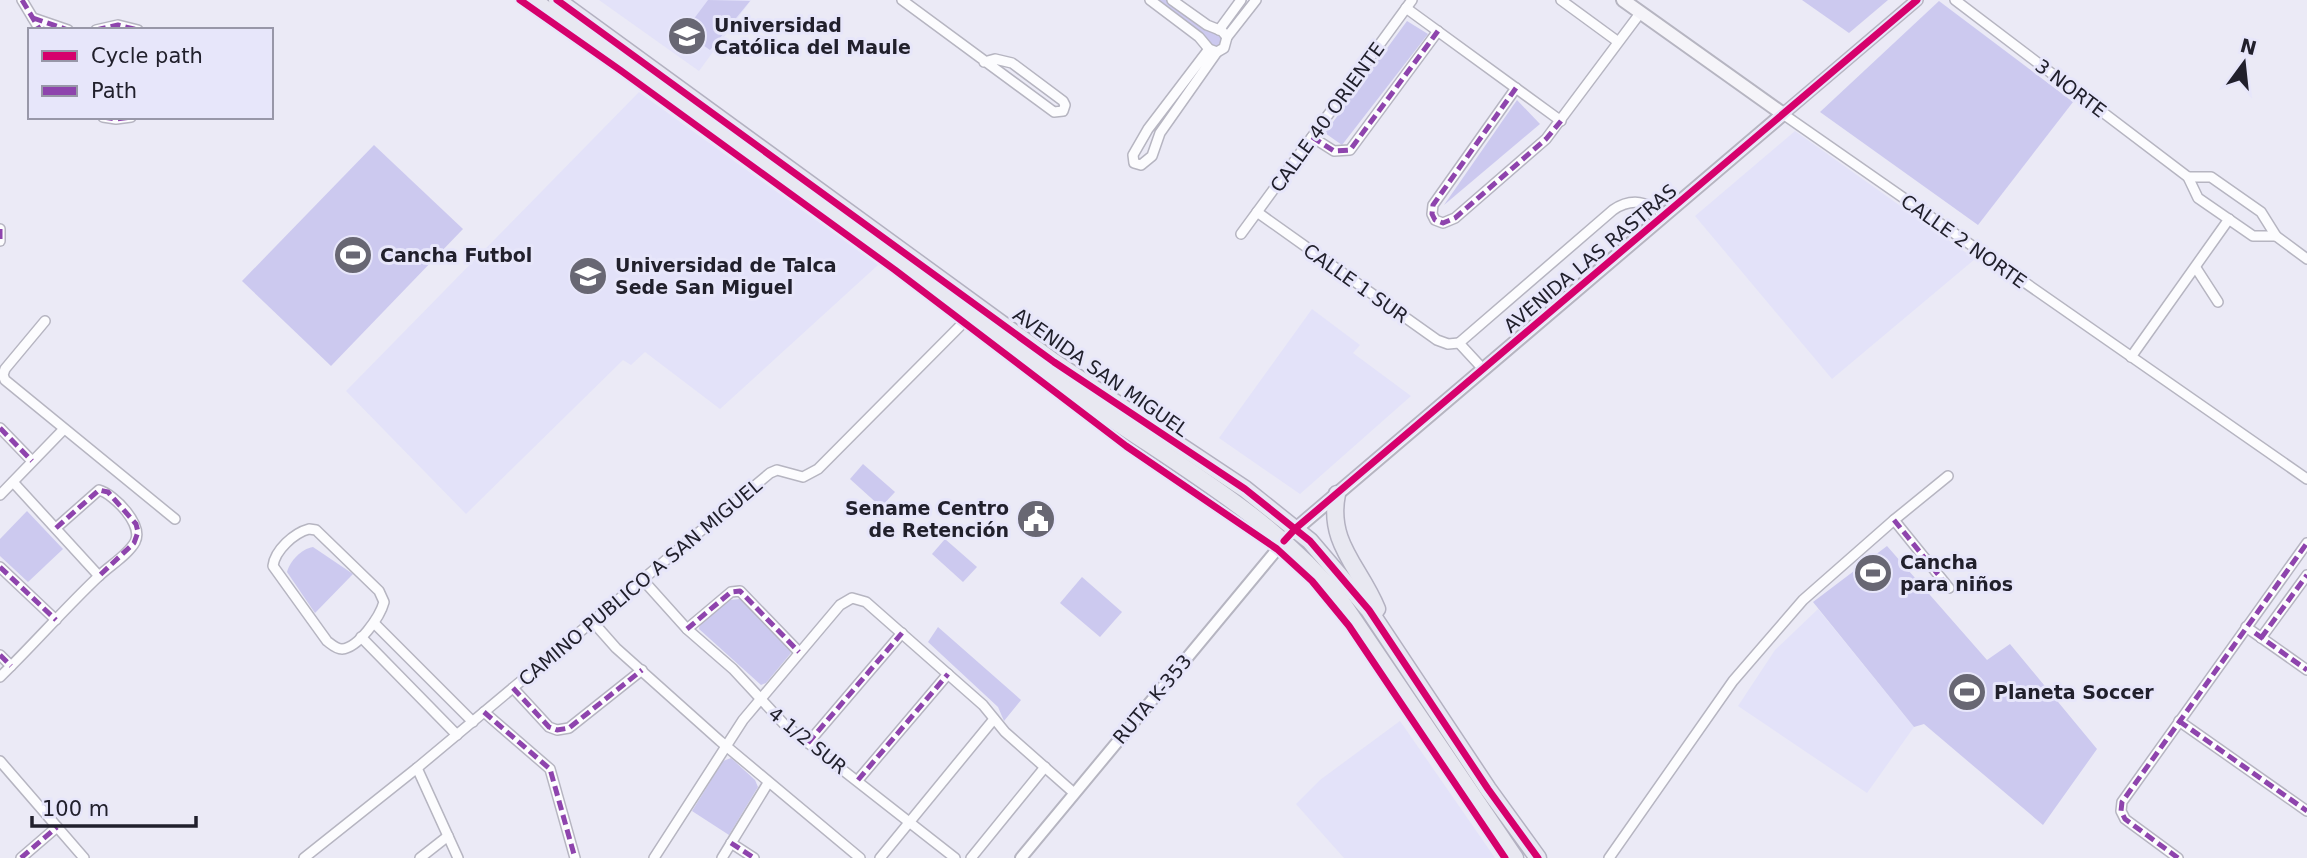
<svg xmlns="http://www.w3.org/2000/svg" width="2307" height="858" viewBox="0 0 2307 858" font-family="'DejaVu Sans',sans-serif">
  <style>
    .built { fill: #e3e2f9 }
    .green { fill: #ccc9ef }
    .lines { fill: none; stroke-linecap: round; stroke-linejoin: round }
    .minor-casing { stroke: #b6b5c1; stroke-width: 12 }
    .tertiary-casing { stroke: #b6b5c1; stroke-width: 14 }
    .secondary-casing { stroke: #b6b5c1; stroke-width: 16 }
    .trunk-casing { stroke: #b3b1c1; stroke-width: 19 }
    .minor { stroke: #fcfcfe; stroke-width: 9 }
    .tertiary { stroke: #fcfcfe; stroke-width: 10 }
    .secondary { stroke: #f5f4f9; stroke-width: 12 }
    .trunk { stroke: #e8e8f1; stroke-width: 16 }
    .quiet { stroke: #8e44ad; stroke-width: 5; stroke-dasharray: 10 5; stroke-linecap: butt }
    .cycleway-casing { stroke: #e7e6fa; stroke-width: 11 }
    .cycleway { stroke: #d6006c; stroke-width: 7 }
    .labels { text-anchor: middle; stroke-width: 6; stroke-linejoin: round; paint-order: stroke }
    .poi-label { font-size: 19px; font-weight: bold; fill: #21202c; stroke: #e7e6fa; text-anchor: start }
    .street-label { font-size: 19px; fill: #21202c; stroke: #e7e6fa }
  </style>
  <rect width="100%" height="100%" fill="#ebeaf6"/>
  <g class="built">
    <path d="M599 0H751L699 71Z"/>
    <path d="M639 92 878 265 720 409 645 352 631 365 623 360 466 514 346 391Z"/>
    <path d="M1795 131 1975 259 1832 379 1695 216Z"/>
    <path d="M1312 309 1360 345 1353 353 1411 396 1300 494 1219 438Z"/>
    <path d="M1818 609 1914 727 1867 793 1738 706 1775 650Z"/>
    <path d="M1400 721 1495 858H1344L1296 804 1320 780Z"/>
  </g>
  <g class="green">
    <path d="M708 0 750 1 710 50 684 32Z"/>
    <path d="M1150 0H1172L1227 37 1217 52Z"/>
    <path d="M1802 0H1888L1849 33Z"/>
    <path d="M1939 1 2073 102 1978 225 1820 112Z"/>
    <path d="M1407 21 1428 34 1342 145 1325 133Z"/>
    <path d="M1517 100 1540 124 1444 205Z"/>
    <path d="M374 145 463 229 331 366 242 281Z"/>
    <path d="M863 464 895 492 881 507 850 479Z"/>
    <path d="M27 511 63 549 28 582 0 556V539Z"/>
    <path d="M945 539 977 567 963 582 932 554Z"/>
    <path d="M1887 546 1987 660 2010 644 2097 749 2043 825 1924 724 1914 727 1813 602Z"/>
    <path d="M313 547 353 574 315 613 287 572C290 561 301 549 313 547Z"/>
    <path d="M1082 577 1122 612 1100 637 1060 603Z"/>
    <path d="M740 599 790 647 791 653 766 683 761 685 699 629 700 624 730 600Z"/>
    <path d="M938 627 1021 700 1004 721 998 707 928 642Z"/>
    <path d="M731 758 755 780 758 787 729 835 692 811 723 761Z"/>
  </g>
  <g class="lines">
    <defs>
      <g id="minor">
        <path d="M22 0 40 30"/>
        <path d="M902 0 1054 112 1063 111 1065 105 1063 101 1012 63 995 59 984 62"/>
        <path d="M1150 0 1199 37 1209 49 1217 52 1224 48 1227 37 1256 0"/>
        <path d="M1172 0 1207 25 1222 31 1227 37"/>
        <path d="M1561 0 1617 41"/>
        <path d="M1955 0 2188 177 2198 198 2253 236H2276"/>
        <path d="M1406 8 1561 121"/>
        <path d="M33 18 68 30"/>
        <path d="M96 30 118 25 138 30"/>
        <path d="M1219 30 1241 0"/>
        <path d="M1209 49 1148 129 1133 155 1134 163 1141 165 1152 156 1160 133 1217 52"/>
        <path d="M1516 88 1433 205 1432 214 1435 220 1443 223 1455 218 1546 139 1641 12"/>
        <path d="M1783 114 2307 479"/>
        <path d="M103 117 116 119 131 117"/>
        <path d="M1312 137 1334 151 1350 150 1438 31"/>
        <path d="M2188 177H2211L2261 212 2276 236 2307 259"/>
        <path d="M1257 212 1437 340 1448 344 1459 343"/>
        <path d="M0 229V241"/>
        <path d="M1241 234 1412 0"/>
        <path d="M2196 268 2218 302"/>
        <path d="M45 321 5 369 3 375 5 380 175 519"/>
        <path d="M2131 357 2229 219"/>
        <path d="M1483 369 1459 343 1613 210C1632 197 1647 202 1665 214"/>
        <path d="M0 428 32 461"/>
        <path d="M13 482 99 576"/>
        <path d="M0 495 64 429"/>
        <path d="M1894 520 1949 588"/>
        <path d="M309 529 316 530 379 591 384 602C380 617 358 648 342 649 336 649 331 644 327 641L273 566C275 550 294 533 309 529Z"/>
        <path d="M0 567 56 620"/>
        <path d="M643 580 687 629 733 669 784 724 955 858"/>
        <path d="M593 622 616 648 720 741 860 858"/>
        <path d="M374 623 473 722"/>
        <path d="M2246 627 2307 670"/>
        <path d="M687 629 731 592 740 591 799 652"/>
        <path d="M361 637 457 735"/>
        <path d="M2261 638 2307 575"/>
        <path d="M0 655 11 666"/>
        <path d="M0 677C34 644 65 608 99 576 109 566 128 555 135 542 144 525 114 494 99 490L56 528"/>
        <path d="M513 688 549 727 557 730 569 728 642 670"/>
        <path d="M484 712 550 769 575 858"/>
        <path d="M2179 721 2307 811"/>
        <path d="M808 743 902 633"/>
        <path d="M0 761 84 858"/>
        <path d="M417 768 458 858"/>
        <path d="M858 780 948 674"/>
        <path d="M731 843 754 858"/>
        <path d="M21 858 57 827"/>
        <path d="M304 858 417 768 770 473 777 470 803 477 818 469 969 317"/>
        <path d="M420 858 448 836"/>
        <path d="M654 858 743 720 840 605 852 598 866 602 983 705 1005 732 1074 793"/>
        <path d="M722 858 768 783"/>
        <path d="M880 858 994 719"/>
        <path d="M971 858 1045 767"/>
        <path d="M1609 858 1733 681 1803 600 1894 520 1948 476"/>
        <path d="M2178 858 2125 819 2121 811 2122 802 2307 543"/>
      </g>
      <g id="tertiary">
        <path d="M1783 114 1917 0"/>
        <path d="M1021 858 1284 541"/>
      </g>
      <path id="secondary" d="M1290 534 1783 114 1623 0"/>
      <g id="trunk">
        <path d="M533 0C714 132 895 263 1076 394 1166 459 1270 513 1341 601L1515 858"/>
        <path d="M557 0 1054 362 1245 489 1310 541 1369 610 1488 789 1538 858"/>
        <path d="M1337 494C1327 543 1360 567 1377 609"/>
      </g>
    </defs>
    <use href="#minor" class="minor-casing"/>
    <use href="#tertiary" class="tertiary-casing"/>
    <use href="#secondary" class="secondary-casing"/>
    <use href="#trunk" class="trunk-casing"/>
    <use href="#minor" class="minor"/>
    <use href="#tertiary" class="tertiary"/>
    <use href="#secondary" class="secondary"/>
    <use href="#trunk" class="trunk"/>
    <g class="quiet">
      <path d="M22 0 40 30"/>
      <path d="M33 18 68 30"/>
      <path d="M96 30 118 25 138 30"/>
      <path d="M1516 88 1433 205 1432 214 1435 220 1443 223 1455 218 1546 139 1561 121"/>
      <path d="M103 117 116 119 131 117"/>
      <path d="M1312 137 1334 151 1350 150 1438 31"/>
      <path d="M0 229V241"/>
      <path d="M0 428 32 461"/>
      <path d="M1894 520 1949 588"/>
      <path d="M56 528 99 490 108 492 136 524 138 532 134 543 99 576"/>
      <path d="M0 567 56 620"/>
      <path d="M687 629 731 592 740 591 799 652"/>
      <path d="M2255 633 2307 670"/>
      <path d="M2261 638 2307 575"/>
      <path d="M0 655 11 666"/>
      <path d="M513 688 549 727 557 730 569 728 642 670"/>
      <path d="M484 712 550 769 575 858"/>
      <path d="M2179 721 2307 811"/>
      <path d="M808 743 902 633"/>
      <path d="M858 780 948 674"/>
      <path d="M731 843 754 858"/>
      <path d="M21 858 57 827"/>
      <path d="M2178 858 2125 819 2121 811 2122 802 2307 543"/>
    </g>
    <defs>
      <g id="cycleway">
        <path d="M520 0 620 70 895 270 1126 446 1277 549 1312 581 1349 626 1505 858"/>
        <path d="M557 0 1054 362 1245 489 1310 541 1369 610 1488 789 1538 858"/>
        <path d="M1284 541 1296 528 1917 0"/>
      </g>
    </defs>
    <use href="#cycleway" class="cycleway-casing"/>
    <use href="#cycleway" class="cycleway"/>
  </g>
  <defs>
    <symbol id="university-disc" viewBox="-11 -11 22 22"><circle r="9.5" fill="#686773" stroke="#e7e6fa"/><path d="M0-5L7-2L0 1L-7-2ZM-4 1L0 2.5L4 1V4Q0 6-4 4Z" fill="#fff"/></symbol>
    <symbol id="stadium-disc" viewBox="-11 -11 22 22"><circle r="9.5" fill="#686773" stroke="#e7e6fa"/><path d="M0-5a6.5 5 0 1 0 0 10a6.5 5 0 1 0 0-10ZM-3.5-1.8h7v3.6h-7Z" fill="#fff"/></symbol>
    <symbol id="civic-disc" viewBox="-11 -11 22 22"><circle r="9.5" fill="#686773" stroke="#e7e6fa"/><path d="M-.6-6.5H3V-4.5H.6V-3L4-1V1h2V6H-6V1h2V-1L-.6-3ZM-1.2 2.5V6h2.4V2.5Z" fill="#fff"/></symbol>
  </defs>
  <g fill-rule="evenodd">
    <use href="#university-disc" x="665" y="14" width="44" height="44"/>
    <use href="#stadium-disc" x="331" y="233" width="44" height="44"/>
    <use href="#university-disc" x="566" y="254" width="44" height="44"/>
    <use href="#civic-disc" x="1014" y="497" width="44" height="44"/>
    <use href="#stadium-disc" x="1851" y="551" width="44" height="44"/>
    <use href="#stadium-disc" x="1945" y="670" width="44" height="44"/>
  </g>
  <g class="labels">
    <g class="poi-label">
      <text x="714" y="32">Universidad<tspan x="714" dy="22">Católica del Maule</tspan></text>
      <text x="380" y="262">Cancha Futbol</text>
      <text x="615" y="272">Universidad de Talca<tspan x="615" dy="22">Sede San Miguel</tspan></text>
      <text x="1009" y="515" text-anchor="end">Sename Centro<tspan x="1009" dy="22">de Retención</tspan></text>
      <text x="1900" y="569">Cancha<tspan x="1900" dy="22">para niños</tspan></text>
      <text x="1994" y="699">Planeta Soccer</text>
    </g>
    <g class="street-label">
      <text transform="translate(2071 88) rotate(37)" y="7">3 NORTE</text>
      <text transform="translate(1327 117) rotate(-54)" y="7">CALLE 40 ORIENTE</text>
      <text transform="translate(1964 241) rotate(35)" y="7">CALLE 2 NORTE</text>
      <text transform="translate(1590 258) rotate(-40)" y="7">AVENIDA LAS RASTRAS</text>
      <text transform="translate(1356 283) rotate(35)" y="7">CALLE 1 SUR</text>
      <text transform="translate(1101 372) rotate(35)" y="7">AVENIDA SAN MIGUEL</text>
      <text transform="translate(640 582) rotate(-40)" y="7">CAMINO PUBLICO A SAN MIGUEL</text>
      <text transform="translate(1152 699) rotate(-50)" y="7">RUTA K-353</text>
      <text transform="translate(808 740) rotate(39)" y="7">4 1/2 SUR</text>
    </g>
  </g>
  <rect x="28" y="28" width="245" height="91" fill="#e7e6fa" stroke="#9897a8" stroke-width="2"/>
  <rect x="42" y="51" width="35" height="10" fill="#d6006c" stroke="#9897a8" stroke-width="2"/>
  <text x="91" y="63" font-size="21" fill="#21202c">Cycle path</text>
  <rect x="42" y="86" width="35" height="10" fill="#8e44ad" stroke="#9897a8" stroke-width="2"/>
  <text x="91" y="98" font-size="21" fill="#21202c">Path</text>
  <g transform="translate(2244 63) rotate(15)" stroke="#e7e6fa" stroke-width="5" paint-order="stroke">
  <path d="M0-5L12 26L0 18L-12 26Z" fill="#21202c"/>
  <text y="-10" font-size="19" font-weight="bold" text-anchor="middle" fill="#21202c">N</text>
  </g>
  <path d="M32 816v10h164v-10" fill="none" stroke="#21202c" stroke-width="3.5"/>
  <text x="42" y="816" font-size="21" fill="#21202c" stroke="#e7e6fa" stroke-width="5" paint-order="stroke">100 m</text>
</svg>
